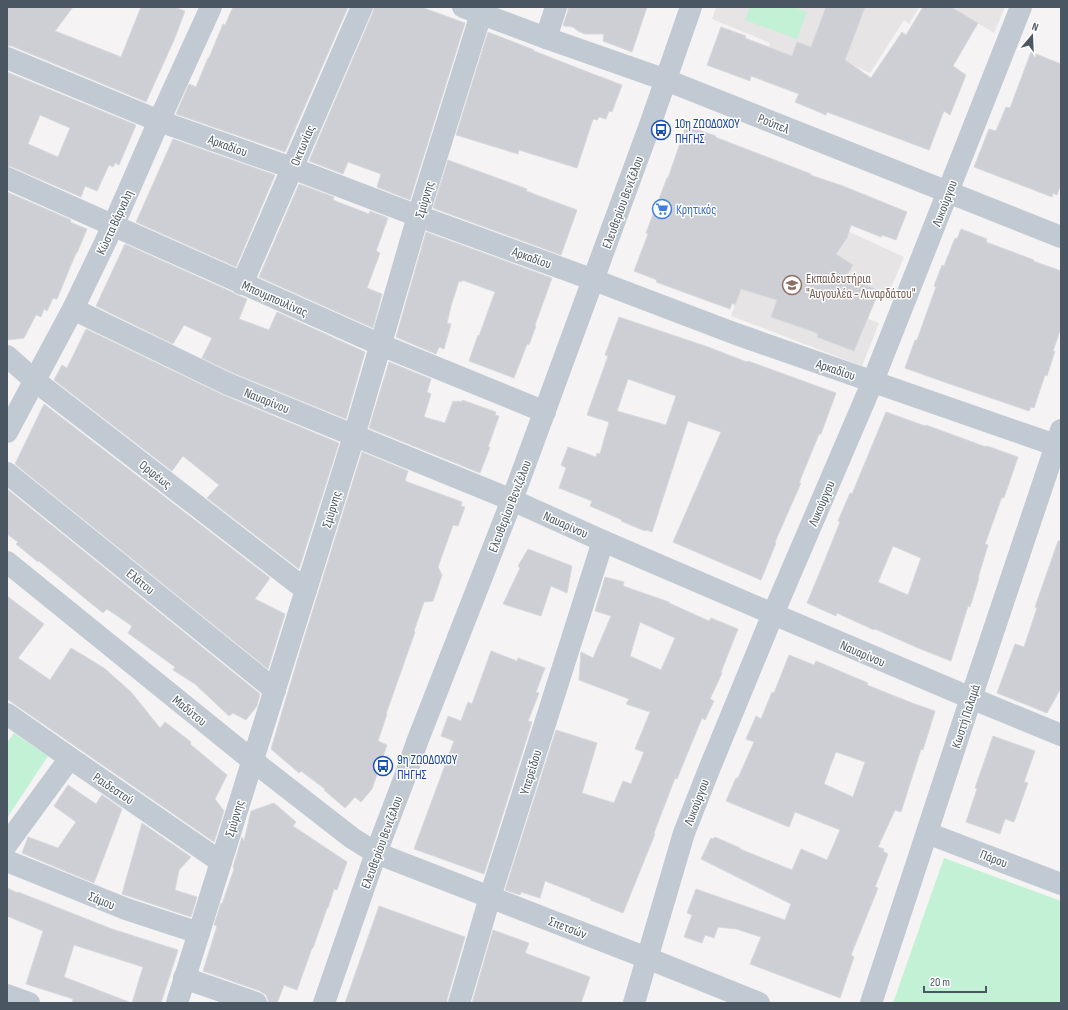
<svg xmlns="http://www.w3.org/2000/svg" width="1068" height="1010" viewBox="0 0 1068 1010" font-family="'Sofia Sans Condensed',sans-serif">
  <style>
    .education { fill: #e6e4e5 }
    .green { fill: #c3f1d5 }
    .building { fill: #cdcfd5; stroke: #d7d9de; fill-rule: evenodd }
    .lines { fill: none; stroke-linecap: round; stroke-linejoin: round }
    .minor { stroke: #c1cad2; stroke-width: 22 }
    .labels { text-anchor: middle; stroke-width: 3; stroke-linejoin: round; paint-order: stroke }
    .transit-label { font-size: 13px; fill: #164399; stroke: #fff; text-anchor: start }
    .street-label { font-size: 13px; fill: #4a5661; stroke: #fff }
    .shop-label { font-size: 13px; fill: #366cbe; stroke: #fff; text-anchor: start }
    .education-label { font-size: 13px; fill: #785e54; stroke: #fff; text-anchor: start }
  </style>
  <rect width="100%" height="100%" fill="#f5f3f3"/>
  <g class="education">
    <path d="M716 7H919L909 24 904 20 870 73 855 66 850 77 764 63 770 43 712 19Z"/>
    <path d="M951 7H1005L994 33Z"/>
    <path d="M841 228 904 257 888 295 846 277 830 303 879 323 862 366 731 316 744 279Z"/>
  </g>
  <g class="green">
    <path d="M750 7H793L807 12 797 39 745 20Z"/>
    <path d="M14 733 48 756 7 818V743Z"/>
    <path d="M944 858 1061 901V1003H893Z"/>
  </g>
  <g class="building">
    <path d="M7 7H73L55 31 121 57 141 7H174L185 11 174 40 146 102 12 46H7Z"/>
    <path d="M233 7H348L285 152 176 114 189 84 196 87 208 58H209L223 24 225 25Z"/>
    <path d="M374 7H421L465 23 410 200 377 187 381 174 348 162 343 174 309 161 373 12Z"/>
    <path d="M568 7H647L632 52 603 41 604 34H585L578 31 573 27 565 26 563 25 568 11Z"/>
    <path d="M826 7H865L845 60 871 78 902 32 906 35 923 7H951L978 23 953 66 966 75 950 115 944 111 929 150 827 112 826 115 795 102 799 94 751 76 750 81 707 65 721 27 746 36 745 38 792 56 797 42 811 47Z"/>
    <path d="M488 32 534 50V51L593 74 622 85 612 112 609 111 606 119 599 117 597 120 593 119 577 168 519 150 518 154 456 135Z"/>
    <path d="M1031 52 1061 64V184L1057 195 1053 193 1052 197 974 167 989 129 996 131 1006 107 1010 108Z"/>
    <path d="M7 72 136 125 119 165 115 163 113 167 109 165 97 191 85 186 81 197 12 167 7 166ZM40 115 70 128 58 157 28 144Z"/>
    <path d="M686 126 716 136 715 137 811 174 810 175 843 186 907 212 896 240 882 235 881 237 851 225 847 238 836 254 853 265 846 276 879 291 854 351 817 337 818 334 814 332 771 317 777 300 741 289 735 305 732 303 730 309 656 282 657 280 634 271 648 234 646 233 667 178H668Z"/>
    <path d="M173 139 275 175 236 267 136 222Z"/>
    <path d="M448 160 527 189 526 191 577 210 561 255 433 208Z"/>
    <path d="M299 184 334 197 333 200 369 214 370 211 388 218 376 251 380 253 367 288 382 294 373 328 259 277Z"/>
    <path d="M7 192 71 220 70 222 87 229 77 253H76L57 299 53 298 47 311 44 309 41 317 36 315 24 338 7 340Z"/>
    <path d="M961 229 987 239 986 242 1034 260 1033 261 1061 271V328L1053 351H1055L1047 376 1045 375 1034 408 1031 407 1029 411 947 383 905 368 915 340H917L936 287 934 286 942 265 944 266 955 238 957 239Z"/>
    <path d="M426 232 552 278 535 325 536 326 529 345 527 344 514 378 469 361 478 335 479 336 495 292 462 280V282L459 281 451 306 447 323 451 324 444 349 439 347 436 354 396 337Z"/>
    <path d="M125 244 234 293 237 295 247 299 239 319 269 330 277 312 365 352 346 419 233 373 202 358 212 338 184 325 173 344 96 306Z"/>
    <path d="M619 317 708 347 747 362 748 361 836 393 821 434H819L799 483H801L775 542 776 543 761 580 673 542 721 432 688 421 652 532 646 530 645 531 621 521 622 520 590 506 592 501 559 488 566 468 561 465 568 447 596 457 597 453 600 454 609 422 587 415 608 356 605 355ZM628 379 676 396 666 425 617 411Z"/>
    <path d="M86 329 223 395 339 443 299 569 207 498 219 485 183 456 172 471 54 380 62 365 67 368Z"/>
    <path d="M389 362 431 379 427 392 431 394 424 417 445 423 453 401 457 402V401L462 402V400L496 412 495 415 499 416 488 447H490L480 473 369 428Z"/>
    <path d="M44 404 270 578 255 599 285 614 268 669 15 464Z"/>
    <path d="M886 412 925 426 926 425 986 447 987 446 1018 457 1004 498 1002 497 985 544 988 545 978 578H979L970 607 968 606 951 661 918 648 875 629 874 630 837 613 836 616 807 603 824 562 840 522 838 521 850 493 852 494ZM893 546 921 558 908 595 878 582Z"/>
    <path d="M362 452 408 471 405 481 462 502 461 506 465 507 458 526 453 525 438 567 442 575 433 601 424 602 414 631 415 632 386 714H387L378 741 387 745 372 789 361 802 355 797 345 808 324 790 325 789 301 771 299 773 271 749 301 648Z"/>
    <path d="M7 489 260 694 257 706 246 720 233 713 229 716 195 684 173 670 175 667 128 633 132 626 107 609 103 613 39 561 38 562 16 544 18 542 7 534Z"/>
    <path d="M1058 541H1061V688L1047 713 997 693 1015 644 1024 647 1037 608 1035 607Z"/>
    <path d="M528 549 572 566 567 593 551 586 541 616 503 604 520 568 518 566Z"/>
    <path d="M605 577 624 582 623 586 669 602V603L709 621 711 618 738 629 721 672 722 673 710 699 714 701 705 720 702 718 677 779 675 778 654 833 655 834 623 913 590 900 591 899 545 881 540 898 521 892 520 895 505 890 556 730 597 743 582 793 614 803 623 781 631 784 644 752 635 749 650 712 626 704 629 699 579 680 581 652 593 658 611 616 595 611ZM640 622 675 638 661 670 630 656Z"/>
    <path d="M7 596 44 624 18 658 50 680 71 648 104 668 131 692 160 728 165 722 191 742 190 744 227 775 215 799 224 811 214 842 7 699Z"/>
    <path d="M491 651 517 661 518 658 545 668 536 692 539 693 528 721 532 722 484 874 414 849 454 741 441 736 448 716 461 721 468 702 472 704Z"/>
    <path d="M789 655 814 665 816 661 868 683 867 685 912 703 935 711 923 750 921 749 901 812 895 810 878 847 884 849 883 851 888 854 875 887 878 888 851 955 854 957 840 998 750 964 761 937 736 929 718 927 714 938 705 935 702 943 684 937 692 915 687 913 696 889 785 920 791 904 701 859 711 838 713 839 715 837 740 848V849L792 870 801 849 827 860 840 830 795 812 789 827 726 801 736 778H738L754 742 746 739 756 716 761 719 772 692 774 693ZM836 752 865 762 853 797 824 784 830 767Z"/>
    <path d="M993 736 1035 751 1024 782 1028 783 1014 822 1005 819 1000 834 966 822 977 789 975 788Z"/>
    <path d="M68 785 96 804 102 795 122 809 94 883 22 853 28 837 58 848 76 822 54 806Z"/>
    <path d="M274 803 296 822 293 826 347 862 337 890 334 889 328 908H327L313 948H312L297 990 284 985 277 1003H268V1000L266 995 260 991 203 971 217 926 214 925 221 903 222 904 234 869 233 867 242 837 244 841 251 811Z"/>
    <path d="M142 823 191 857 179 870 175 890 197 897 191 917 122 894Z"/>
    <path d="M7 888 18 893V892L112 929 178 950 161 1003H132L143 967 74 945 64 977 129 1002 128 1003H72L73 999 26 984 43 931 7 916Z"/>
    <path d="M379 906 465 937 447 999V1003H345Z"/>
    <path d="M493 930 529 943 525 953 590 977 581 1003H472Z"/>
  </g>
  <g class="lines">
    <g class="minor">
      <path d="M463 7 546 38 666 80 1061 237"/>
      <path d="M546 38 556 7"/>
      <path d="M7 58 159 121 292 168 418 216 594 280 736 334 1061 447"/>
      <path d="M7 178 381 345 545 412"/>
      <path d="M242 284 362 7"/>
      <path d="M73 309 228 384 512 500 603 541 773 614 971 698 1061 735"/>
      <path d="M7 356 34 380 306 590"/>
      <path d="M7 432 73 309 113 226 159 121 211 7"/>
      <path d="M7 473 275 690"/>
      <path d="M7 562 253 761 352 838 376 853 647 958 759 1003"/>
      <path d="M7 714 70 758 221 862"/>
      <path d="M927 833 1061 884"/>
      <path d="M7 844 70 758"/>
      <path d="M7 861 126 909 199 933"/>
      <path d="M184 978 256 1003"/>
      <path d="M7 995 29 1003"/>
      <path d="M177 1003 354 436 418 216 481 14"/>
      <path d="M324 1003 376 853 406 774 417 742 512 500 650 125 691 7"/>
      <path d="M459 1003 490 897 603 541"/>
      <path d="M634 1003 684 833 708 772 773 614 873 381 1021 7"/>
      <path d="M871 1003 971 698 1061 430"/>
    </g>
  </g>
  <defs>
    <symbol id="bus-ring" viewBox="-11 -11 22 22"><circle r="9.5" fill="#fff" stroke="#1a4fb4" stroke-width="1.5"/><path d="M-5-6H5V4H4V6H2V4H-2V6H-4V4H-5ZM-3.5-4V0h7V-4ZM-3.5 1.2v1.5H-2V1.2ZM2 1.2v1.5H3.5V1.2Z" fill="#1a4fb4"/></symbol>
    <symbol id="supermarket-ring" viewBox="-11 -11 22 22"><circle r="9.5" fill="#fff" stroke="#3f7fe0" stroke-width="1.5"/><path d="M-6-5.5h2.5l.6 2H6L4.5 2H-2.5L-4.4-4H-6ZM-1.5 3.2a1.3 1.3 0 1 0 .1 0ZM3 3.2a1.3 1.3 0 1 0 .1 0Z" fill="#3f7fe0"/></symbol>
    <symbol id="school-ring" viewBox="-11 -11 22 22"><circle r="9.5" fill="#fff" stroke="#8d6e63" stroke-width="1.5"/><path d="M0-5L7-2L0 1L-7-2ZM-4 1L0 2.5L4 1V4Q0 6-4 4Z" fill="#8d6e63"/></symbol>
  </defs>
  <g fill-rule="evenodd">
    <use href="#bus-ring" x="650" y="119" width="22" height="22"/>
    <use href="#supermarket-ring" x="651" y="198" width="22" height="22"/>
    <use href="#school-ring" x="781" y="274" width="22" height="22"/>
    <use href="#bus-ring" x="372" y="755" width="22" height="22"/>
  </g>
  <g class="labels">
    <g class="transit-label">
      <text x="675" y="128">10η ΖΩΟΔΟΧΟΥ<tspan x="675" dy="15">ΠΗΓΗΣ</tspan></text>
      <text x="397" y="764">9η ΖΩΟΔΟΧΟΥ<tspan x="397" dy="15">ΠΗΓΗΣ</tspan></text>
    </g>
    <g class="street-label">
      <text transform="translate(774 123) rotate(22)" y="5">Ρούπελ</text>
      <text transform="translate(228 145) rotate(20)" y="5">Αρκαδίου</text>
      <text transform="translate(302 145) rotate(-67)" y="5">Οκτωνίας</text>
      <text transform="translate(424 199) rotate(-73)" y="5">Σμύρνης</text>
      <text transform="translate(622 202) rotate(-70)" y="5">Ελευθερίου Βενιζέλου</text>
      <text transform="translate(944 203) rotate(-69)" y="5">Λυκούργου</text>
      <text transform="translate(114 222) rotate(-65)" y="5">Κώστα Βάρναλη</text>
      <text transform="translate(532 257) rotate(20)" y="5">Αρκαδίου</text>
      <text transform="translate(275 298) rotate(24)" y="5">Μπουμπουλίνας</text>
      <text transform="translate(836 369) rotate(19)" y="5">Αρκαδίου</text>
      <text transform="translate(267 400) rotate(22)" y="5">Ναυαρίνου</text>
      <text transform="translate(156 474) rotate(38)" y="5">Ορφέως</text>
      <text transform="translate(821 503) rotate(-67)" y="5">Λυκούργου</text>
      <text transform="translate(509 506) rotate(-69)" y="5">Ελευθερίου Βενιζέλου</text>
      <text transform="translate(331 509) rotate(-73)" y="5">Σμύρνης</text>
      <text transform="translate(566 524) rotate(24)" y="5">Ναυαρίνου</text>
      <text transform="translate(141 581) rotate(39)" y="5">Ελάτου</text>
      <text transform="translate(863 653) rotate(23)" y="5">Ναυαρίνου</text>
      <text transform="translate(190 710) rotate(39)" y="5">Μαδύτου</text>
      <text transform="translate(965 716) rotate(-72)" y="5">Κωστή Παλαμά</text>
      <text transform="translate(530 772) rotate(-73)" y="5">Υπερείδου</text>
      <text transform="translate(114 788) rotate(34)" y="5">Ραιδεστού</text>
      <text transform="translate(696 802) rotate(-69)" y="5">Λυκούργου</text>
      <text transform="translate(234 818) rotate(-73)" y="5">Σμύρνης</text>
      <text transform="translate(381 842) rotate(-70)" y="5">Ελευθερίου Βενιζέλου</text>
      <text transform="translate(994 858) rotate(21)" y="5">Πάρου</text>
      <text transform="translate(102 900) rotate(22)" y="5">Σάμου</text>
      <text transform="translate(568 927) rotate(21)" y="5">Σπετσών</text>
    </g>
    <g class="shop-label">
      <text x="676" y="214">Κρητικός</text>
    </g>
    <g class="education-label">
      <text x="806" y="283">Εκπαιδευτήρια<tspan x="806" dy="15">"Αυγουλέα - Λιναρδάτου"</tspan></text>
    </g>
  </g>
  <rect width="1068" height="1010" fill="none" stroke="#4a5661" stroke-width="16"/>
  <g transform="translate(1032 36) rotate(19)" stroke="#ffffff" stroke-width="3" paint-order="stroke">
  <path d="M0-3L7 15L0 10L-7 15Z" fill="#4a5661"/>
  <text y="-6" font-size="11" font-weight="bold" text-anchor="middle" fill="#4a5661">N</text>
  </g>
  <path d="M924 986v6h62v-6" fill="none" stroke="#4a5661" stroke-width="2"/>
  <text x="930" y="986" font-size="12" fill="#4a5661" stroke="#ffffff" stroke-width="3" paint-order="stroke">20 m</text>
</svg>
